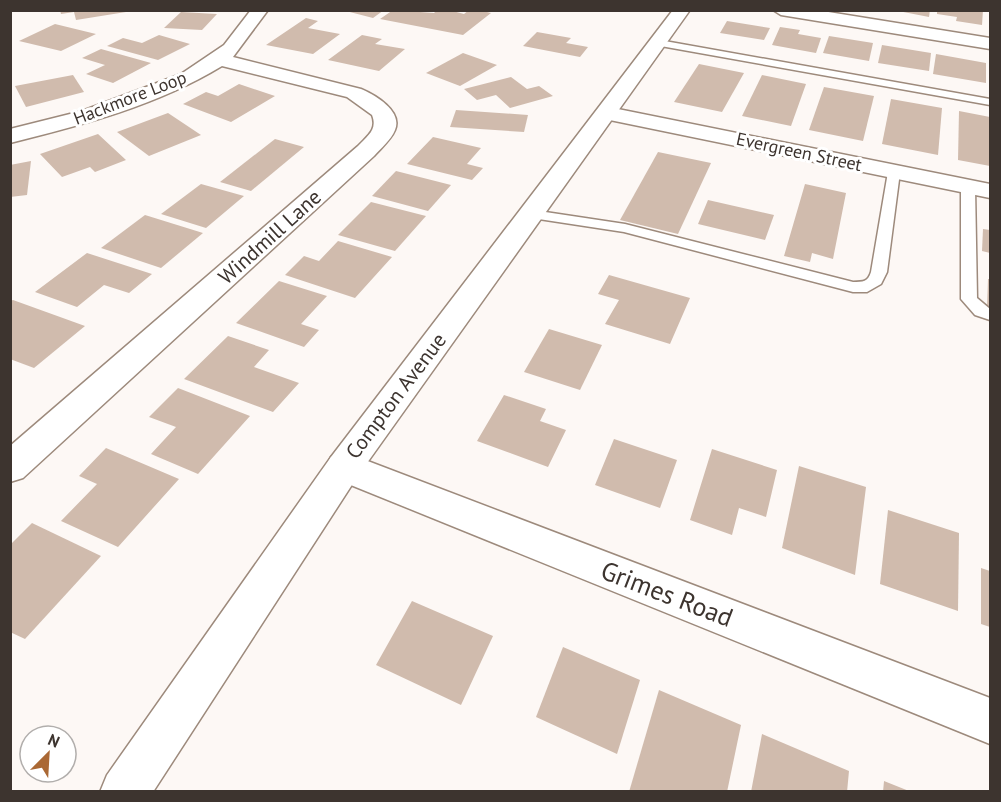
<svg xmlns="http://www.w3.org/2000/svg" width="1001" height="802" viewBox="0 0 1001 802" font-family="'PT Sans',sans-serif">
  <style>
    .building { fill: #d0bbad }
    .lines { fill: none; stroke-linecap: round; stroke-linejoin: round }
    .service-casing { stroke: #9d8a7c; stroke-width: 3 }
    .minor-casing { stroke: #9d8a7c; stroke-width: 3 }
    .tertiary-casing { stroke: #9d8a7c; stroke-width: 3 }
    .service { fill: #fff; fill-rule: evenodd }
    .minor { fill: #fff; fill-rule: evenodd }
    .tertiary { fill: #fff; fill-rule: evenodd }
    .labels { text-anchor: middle; stroke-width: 6; stroke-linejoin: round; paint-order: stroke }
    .far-street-label { font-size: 18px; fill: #3d342f; stroke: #fff }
    .street-label { font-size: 21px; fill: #3d342f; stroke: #fff }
    .near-street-label { font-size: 26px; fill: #3d342f; stroke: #fff }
  </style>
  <rect width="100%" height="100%" fill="#fdf8f5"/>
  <g class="building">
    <path d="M60 10H126V12L76 20 74 12 61 14Z"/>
    <path d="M342 10H384L373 18Z"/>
    <path d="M393 10 434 13 437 10H449L464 14 469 10H479L491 13 463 35 380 19Z"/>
    <path d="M893 10H930L929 17Z"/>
    <path d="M937 10H983L982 25 956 21 957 17 937 14Z"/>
    <path d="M181 12 217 14 202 30 164 28Z"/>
    <path d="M306 18 318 21 308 28 340 34 313 54 266 45Z"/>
    <path d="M727 21 770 28 764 40 720 33Z"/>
    <path d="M55 24 96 34 61 51 19 41Z"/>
    <path d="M780 27 800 30 798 34 821 38 816 53 772 45Z"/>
    <path d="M537 32 571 38 566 43 588 47 580 57 523 46Z"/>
    <path d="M159 35 190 44 158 60 107 46 123 38 142 43Z"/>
    <path d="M362 35 382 39 375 44 405 49 379 71 328 60Z"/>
    <path d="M829 36 873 43 869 61 823 53Z"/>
    <path d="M882 45 931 53 929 71 878 63Z"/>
    <path d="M101 49 151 63 113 83 86 74 105 65 82 58Z"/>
    <path d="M463 53 497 65 460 86 426 73Z"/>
    <path d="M936 54 986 63V83L933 74Z"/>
    <path d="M699 64 744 73 722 112 674 102Z"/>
    <path d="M73 75 84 92 26 107 15 86Z"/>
    <path d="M762 75 806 84 791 126 742 116Z"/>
    <path d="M511 77 527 89 539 86 553 96 510 108 496 95 477 100 464 89Z"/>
    <path d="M239 84 275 96 231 122 183 104 206 92 218 96Z"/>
    <path d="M824 87 874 96 863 141 809 130Z"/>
    <path d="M891 99 942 108 938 155 882 144Z"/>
    <path d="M456 110 528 115 524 132 450 127Z"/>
    <path d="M959 111 990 117V166L958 160Z"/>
    <path d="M168 113 201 135 149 156 117 132Z"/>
    <path d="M98 134 126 160 95 172 90 167 62 177 40 154Z"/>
    <path d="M433 137 481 148 467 164 483 168 472 180 407 164Z"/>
    <path d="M275 139 304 147 251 191 220 182Z"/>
    <path d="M658 152 711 163 678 234 620 220Z"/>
    <path d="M31 161 27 195 10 197V165Z"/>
    <path d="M396 171 451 185 428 211 372 196Z"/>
    <path d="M201 184 244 196 206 228 161 214Z"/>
    <path d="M805 184 846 193 833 259 812 253 810 262 784 256Z"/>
    <path d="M708 200 774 215 765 240 698 224Z"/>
    <path d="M371 202 426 216 395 251 338 235Z"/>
    <path d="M145 215 203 233 161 268 101 248Z"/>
    <path d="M983 229 990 230V253L982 251Z"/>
    <path d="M338 241 392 257 355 298 285 275 304 256 319 261Z"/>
    <path d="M87 253 152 274 129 293 104 285 77 307 35 292Z"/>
    <path d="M609 275 690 298 670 344 605 324 619 300 598 294Z"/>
    <path d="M988 279H990V310L987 309Z"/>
    <path d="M279 281 327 296 301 324 319 330 304 347 236 323Z"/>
    <path d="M13 300 85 326 34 368 10 359V301Z"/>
    <path d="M549 329 602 345 580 390 524 372Z"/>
    <path d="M228 336 269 350 254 367 299 383 273 412 184 379Z"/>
    <path d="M178 388 250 416 198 474 151 454 176 427 149 417Z"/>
    <path d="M504 395 546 409 540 421 566 430 548 467 477 441Z"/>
    <path d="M614 439 677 460 660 508 595 485Z"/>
    <path d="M106 448 179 479 118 547 61 521 97 484 79 476Z"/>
    <path d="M712 449 777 470 766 517 739 508 732 535 690 520Z"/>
    <path d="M799 466 866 487 855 575 782 548Z"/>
    <path d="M888 510 959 533 958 611 880 584Z"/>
    <path d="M32 523 101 556 25 639 10 632V545Z"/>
    <path d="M981 568 990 571V627L981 624Z"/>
    <path d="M412 601 493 636 461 705 376 665Z"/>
    <path d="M563 647 640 680 617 754 536 717Z"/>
    <path d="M659 690 741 725 727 792H629Z"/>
    <path d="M762 734 849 771 847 792H751Z"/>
    <path d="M884 781 909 791V792H883Z"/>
  </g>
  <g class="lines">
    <defs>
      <g id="service">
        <path d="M659 40 990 99V105L655 45V41Z"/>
        <path d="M894 168 900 172 887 272 881 284 867 292H853L624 232 532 218 525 214 532 210 625 224 853 282C863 282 868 282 871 272L888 172Z"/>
        <path d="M968 183 975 187 977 298 990 309V320L975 315 961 299V187Z"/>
      </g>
      <g id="minor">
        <path d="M251 10H268L233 57 361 89C375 95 403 111 395 130 391 140 381 148 374 156L23 478 10 482V446L358 146C367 136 378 130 372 115L347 97 222 66C158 105 83 125 10 143V129L82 111 181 74 224 45Z"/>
        <path d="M773 10H816L990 38V49L781 15Z"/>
        <path d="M608 107 990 184V198L600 118 597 113 600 108Z"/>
        <path d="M344 452 990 698V744L331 477 326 467 331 457Z"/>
      </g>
      <path id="tertiary" d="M673 10H690L357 477 153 792H100L107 775 331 457Z"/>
    </defs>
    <use href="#service" class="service-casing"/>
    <use href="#minor" class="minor-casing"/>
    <use href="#tertiary" class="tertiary-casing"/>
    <use href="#service" class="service"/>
    <use href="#minor" class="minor"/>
    <use href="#tertiary" class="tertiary"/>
  </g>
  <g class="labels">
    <g class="far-street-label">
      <text transform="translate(130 98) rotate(-21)" y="6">Hackmore Loop</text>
      <text transform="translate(799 152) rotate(12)" y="6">Evergreen Street</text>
    </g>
    <g class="street-label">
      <text transform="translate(270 237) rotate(-42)" y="7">Windmill Lane</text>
      <text transform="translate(396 396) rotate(-53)" y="7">Compton Avenue</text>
    </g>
    <g class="near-street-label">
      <text transform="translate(667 594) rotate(21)" y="9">Grimes Road</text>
    </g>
  </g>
  <rect width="1001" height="802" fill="none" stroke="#3d342f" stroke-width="24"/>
  <g transform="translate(48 754) rotate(24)"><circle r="28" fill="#ffffff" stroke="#b1aeac" stroke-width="1.5"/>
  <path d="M0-4.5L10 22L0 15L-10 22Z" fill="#aa6834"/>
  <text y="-9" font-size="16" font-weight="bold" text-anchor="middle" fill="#3d342f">N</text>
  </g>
</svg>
